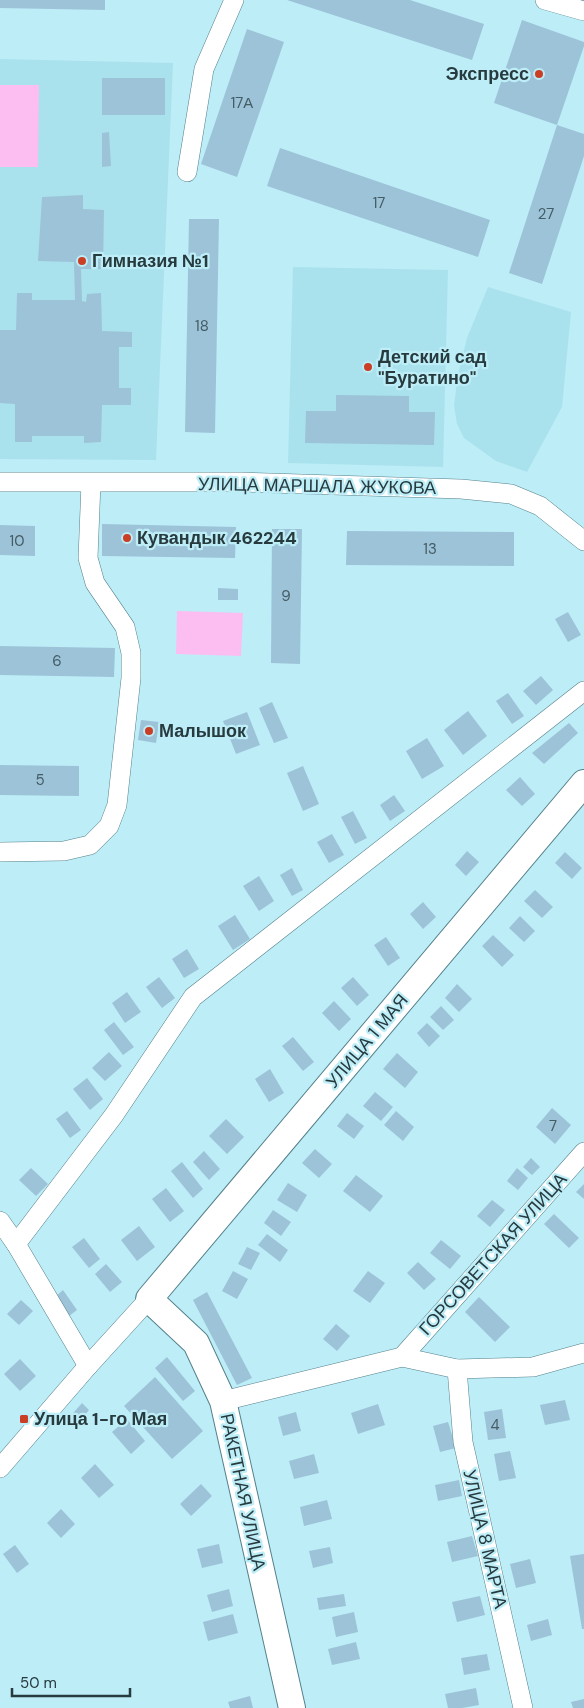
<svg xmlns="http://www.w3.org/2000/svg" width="584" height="1708" viewBox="0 0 584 1708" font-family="'DM Sans',sans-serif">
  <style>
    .built { fill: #a9e2ed }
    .green { fill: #fcbdf1 }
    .building { fill: #9dc3d8 }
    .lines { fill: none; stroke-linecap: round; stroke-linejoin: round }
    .minor-casing { stroke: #55818b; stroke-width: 20 }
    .secondary-casing { stroke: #55818b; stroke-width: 28 }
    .minor { stroke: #fff; stroke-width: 19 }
    .secondary { stroke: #fff; stroke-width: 26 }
    .poi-dot { fill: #ca3e26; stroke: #bdedf7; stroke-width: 2 }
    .labels { text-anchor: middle; stroke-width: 4.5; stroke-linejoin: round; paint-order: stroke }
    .number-label { font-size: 15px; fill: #445c64 }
    .poi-label { font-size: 18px; font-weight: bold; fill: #273a3e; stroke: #bdedf7; text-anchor: start }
    .street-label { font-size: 18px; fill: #273a3e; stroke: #bdedf7 }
  </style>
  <rect width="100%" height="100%" fill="#bdedf7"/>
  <g class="built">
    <path d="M0 59 173 63 156 460 0 459Z"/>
    <path d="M293 267 448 270 443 467 288 463Z"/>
    <path d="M488 287 571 312 562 407 527 472 496 461 464 438 457 424 454 405 458 374 467 338Z"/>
  </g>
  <g class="green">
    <path d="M0 85H39L38 167H0Z"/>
    <path d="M177 611 243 613 241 656 176 654Z"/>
  </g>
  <g class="building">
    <path d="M0 0H105V10L0 8Z"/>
    <path d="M287 0H410L484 24 472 60Z"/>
    <path d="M522 20 584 42V46L557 125 494 103Z"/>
    <path d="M247 29 284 42 237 177 201 164Z"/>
    <rect x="102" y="78" width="63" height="37"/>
    <path d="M557 125 584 134V156L542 284 509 273Z"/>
    <path d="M109 132 111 166 102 167V133Z"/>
    <path d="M280 148 490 220 478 257 267 186Z"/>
    <path d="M83 195V209L104 210 103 269H81L82 301 86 302 87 294 101 293 102 331 132 332V347H119V388H131V405H102L101 442 84 443V436H32V442H15V404L0 403V330H16L17 293H32V300H75L74 262 38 261 42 197Z"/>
    <path d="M189 219H219L215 433 185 432Z"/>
    <path d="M336 395 409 396V412H435L434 445 305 443 306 411H336Z"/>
    <path d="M102 524 236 527 235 558 102 556Z"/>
    <path d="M0 525 35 526V556L0 555Z"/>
    <path d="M272 529H302L300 664 271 663Z"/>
    <path d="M347 531 514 532V566L346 565Z"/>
    <path d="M218 588 238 589V600H218Z"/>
    <path d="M568 612 581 635 568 642 555 619Z"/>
    <path d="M0 646 115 648 114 677 0 675Z"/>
    <path d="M541 676 553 690 536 705 523 691Z"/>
    <path d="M508 693 524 716 512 724 496 701Z"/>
    <path d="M272 702 288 738 274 743 259 708Z"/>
    <path d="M468 711 487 736 463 755 444 730Z"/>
    <path d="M247 712 260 745 236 754 223 721Z"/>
    <path d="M141 720 159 722 156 743 138 740Z"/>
    <path d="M569 723 578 733 544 764 532 753Z"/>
    <path d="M427 738 444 766 422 779 406 751Z"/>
    <path d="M0 765 79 766V796L0 795Z"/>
    <path d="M303 766 319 804 303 811 287 773Z"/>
    <path d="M520 777 535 794 522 806 506 790Z"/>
    <path d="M394 795 405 811 390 821 380 805Z"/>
    <path d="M353 811 367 838 355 844 341 817Z"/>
    <path d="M332 834 344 855 329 863 317 842Z"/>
    <path d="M467 851 479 862 466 876 455 865Z"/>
    <path d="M565 852 582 868 572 879 555 863Z"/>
    <path d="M292 868 303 890 292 896 280 875Z"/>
    <path d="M259 876 274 901 259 911 243 886Z"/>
    <path d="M535 890 553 907 542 918 524 901Z"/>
    <path d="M423 902 436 917 423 929 410 914Z"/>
    <path d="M235 915 250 939 233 950 218 926Z"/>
    <path d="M520 916 535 931 524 942 509 928Z"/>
    <path d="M493 935 514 955 502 967 482 946Z"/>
    <path d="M386 937 400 958 388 966 374 945Z"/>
    <path d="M187 949 199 969 184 978 172 959Z"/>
    <path d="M159 977 175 998 162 1008 146 987Z"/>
    <path d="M353 977 369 995 357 1006 341 988Z"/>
    <path d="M457 984 472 999 459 1012 445 998Z"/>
    <path d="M127 992 141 1012 125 1023 112 1003Z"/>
    <path d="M334 1001 351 1019 339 1031 322 1013Z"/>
    <path d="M441 1006 454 1020 443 1030 430 1017Z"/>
    <path d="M114 1022 134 1047 123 1055 104 1030Z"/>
    <path d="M427 1023 440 1036 429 1047 417 1033Z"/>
    <path d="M293 1037 314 1062 303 1071 282 1046Z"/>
    <path d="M109 1052 122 1066 105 1081 92 1068Z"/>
    <path d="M397 1053 418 1072 405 1088 383 1069Z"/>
    <path d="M270 1069 284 1093 269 1102 255 1079Z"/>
    <path d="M87 1078 103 1099 90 1110 73 1089Z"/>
    <path d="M375 1092 393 1107 381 1121 363 1106Z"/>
    <path d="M552 1108 571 1125 555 1144 536 1127Z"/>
    <path d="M67 1111 81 1130 70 1138 56 1119Z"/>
    <path d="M396 1111 414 1127 403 1141 384 1125Z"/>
    <path d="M347 1113 364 1126 354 1139 337 1126Z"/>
    <path d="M226 1119 244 1137 227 1154 209 1136Z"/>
    <path d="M315 1149 332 1164 319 1178 302 1163Z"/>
    <path d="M204 1151 220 1169 209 1180 193 1162Z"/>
    <path d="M531 1158 540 1167 532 1175 523 1167Z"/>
    <path d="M182 1162 203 1189 193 1198 171 1171Z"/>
    <path d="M31 1168 48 1184 36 1196 19 1180Z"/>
    <path d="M517 1168 528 1178 518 1190 507 1181Z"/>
    <path d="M356 1175 383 1196 370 1212 343 1191Z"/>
    <path d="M288 1183 307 1195 297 1212 277 1200Z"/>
    <path d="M584 1184V1199L576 1192Z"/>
    <path d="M166 1188 184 1211 170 1222 152 1199Z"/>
    <path d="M492 1200 505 1210 490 1227 477 1216Z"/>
    <path d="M273 1210 291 1222 281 1236 264 1223Z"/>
    <path d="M554 1214 579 1238 569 1248 544 1224Z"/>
    <path d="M139 1226 155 1247 137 1261 121 1240Z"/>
    <path d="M267 1234 288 1250 280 1262 258 1245Z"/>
    <path d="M84 1238 100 1259 89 1268 72 1247Z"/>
    <path d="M441 1240 461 1256 450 1269 430 1253Z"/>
    <path d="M247 1247 260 1253 251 1270 238 1264Z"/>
    <path d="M418 1262 436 1279 424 1290 407 1273Z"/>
    <path d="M106 1264 122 1282 110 1292 95 1274Z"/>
    <path d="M233 1271 248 1279 237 1299 222 1291Z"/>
    <path d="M368 1271 385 1283 370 1303 353 1291Z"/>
    <path d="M63 1290 77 1310 69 1316 55 1297Z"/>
    <path d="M207 1292 252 1378 237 1385 193 1300Z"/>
    <path d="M479 1297 510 1327 495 1342 465 1312Z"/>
    <path d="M21 1300 33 1311 19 1325 7 1314Z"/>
    <path d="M336 1324 350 1336 337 1351 323 1339Z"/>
    <path d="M167 1357 195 1391 183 1401 155 1368Z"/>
    <path d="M20 1359 36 1376 20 1391 4 1374Z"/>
    <path d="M155 1377 203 1431 172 1459 124 1406Z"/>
    <path d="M565 1400 570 1420 545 1425 540 1405Z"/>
    <path d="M82 1403 89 1410 75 1427 67 1420Z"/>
    <path d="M378 1404 385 1425 358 1434 351 1413Z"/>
    <path d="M502 1409 506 1438 488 1440 484 1412Z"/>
    <path d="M296 1412 301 1431 283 1436 278 1417Z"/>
    <path d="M127 1419 145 1441 131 1454 112 1432Z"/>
    <path d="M448 1422 456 1448 440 1452 433 1426Z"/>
    <path d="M510 1451 516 1478 499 1481 494 1454Z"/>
    <path d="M314 1454 319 1473 294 1479 289 1461Z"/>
    <path d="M95 1464 114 1485 99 1498 81 1478Z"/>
    <path d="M459 1480 462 1496 438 1501 435 1485Z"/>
    <path d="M201 1484 212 1496 191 1516 180 1504Z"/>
    <path d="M327 1500 332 1519 304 1526 300 1507Z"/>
    <path d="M61 1509 75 1524 61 1538 47 1523Z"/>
    <path d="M472 1536 478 1556 452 1562 447 1542Z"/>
    <path d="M219 1544 223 1563 202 1568 197 1549Z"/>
    <path d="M15 1545 29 1564 17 1573 3 1554Z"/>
    <path d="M330 1547 333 1563 313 1568 309 1551Z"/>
    <path d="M584 1554V1629H582L570 1556Z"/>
    <path d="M530 1559 536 1583 516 1588 510 1564Z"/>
    <path d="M229 1589 233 1606 212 1612 207 1595Z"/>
    <path d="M344 1594 346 1606 319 1610 317 1598Z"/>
    <path d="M480 1596 485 1615 457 1622 452 1602Z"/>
    <path d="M354 1612 358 1632 336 1637 332 1617Z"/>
    <path d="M233 1614 238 1633 208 1641 203 1622Z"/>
    <path d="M548 1619 552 1635 531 1641 527 1625Z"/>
    <path d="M356 1642 360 1659 332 1665 328 1649Z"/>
    <path d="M487 1654 490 1670 464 1675 461 1658Z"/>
    <path d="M476 1688 479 1705 462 1708H448L445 1694Z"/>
    <path d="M250 1696 253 1708H230L228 1702Z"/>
    <path d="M584 1699V1708H573L571 1702Z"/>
  </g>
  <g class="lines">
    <defs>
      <g id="minor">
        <path d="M545 0 584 11"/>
        <path d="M187 172 204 69 234 0"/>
        <path d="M0 482H241L461 489 511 494 540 506 584 541"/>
        <path d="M0 852 64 851 90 845 109 826 117 805 131 678V653L125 627 95 583 88 558 91 483"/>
        <path d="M0 1221 16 1244 88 1366"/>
        <path d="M16 1244 114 1115 193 997 584 691"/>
        <path d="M402 1357 584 1152"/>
        <path d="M457 1369 463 1442 523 1708"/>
        <path d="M223 1401 402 1357 457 1369 533 1367 584 1353"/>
        <path d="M0 1468 88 1366 149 1299"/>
      </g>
      <path id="secondary" d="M292 1708 223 1401 196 1343 149 1299 584 783"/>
    </defs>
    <use href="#minor" class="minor-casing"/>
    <use href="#secondary" class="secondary-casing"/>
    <use href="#minor" class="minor"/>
    <use href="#secondary" class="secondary"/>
  </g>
  <g class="poi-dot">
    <circle cx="539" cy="74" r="5"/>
    <circle cx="82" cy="261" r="5"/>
    <circle cx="368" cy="367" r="5"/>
    <circle cx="127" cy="538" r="5"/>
    <circle cx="149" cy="731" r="5"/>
    <rect x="19" y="1414" width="10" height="10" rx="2.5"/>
  </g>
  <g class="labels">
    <g class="number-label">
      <text x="242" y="108">17А</text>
      <text x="379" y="208">17</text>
      <text x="546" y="219">27</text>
      <text x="202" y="331">18</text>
      <text x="17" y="546">10</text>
      <text x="430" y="554">13</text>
      <text x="286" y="601">9</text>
      <text x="57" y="666">6</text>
      <text x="40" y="785">5</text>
      <text x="553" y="1131">7</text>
      <text x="495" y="1430">4</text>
    </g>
    <g class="poi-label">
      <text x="529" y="80" text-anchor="end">Экспресс</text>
      <text x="92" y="267">Гимназия №1</text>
      <text x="378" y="363">Детский сад<tspan x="378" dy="21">"Буратино"</tspan></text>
      <text x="137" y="544">Кувандык 462244</text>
      <text x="159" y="737">Малышок</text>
      <text x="34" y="1425">Улица 1-го Мая</text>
    </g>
    <g class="street-label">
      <text transform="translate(317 486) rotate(1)" y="6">УЛИЦА МАРШАЛА ЖУКОВА</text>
      <text transform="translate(367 1041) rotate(-50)" y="6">УЛИЦА 1 МАЯ</text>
      <text transform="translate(493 1254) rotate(-48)" y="6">ГОРСОВЕТСКАЯ УЛИЦА</text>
      <text transform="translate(243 1492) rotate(78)" y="6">РАКЕТНАЯ УЛИЦА</text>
      <text transform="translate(485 1539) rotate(77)" y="6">УЛИЦА 8 МАРТА</text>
    </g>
  </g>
  <path d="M12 1688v8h118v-8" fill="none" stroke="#273a3e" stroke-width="2.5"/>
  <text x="20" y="1688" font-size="15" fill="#273a3e" stroke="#bdedf7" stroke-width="4" paint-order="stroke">50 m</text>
</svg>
